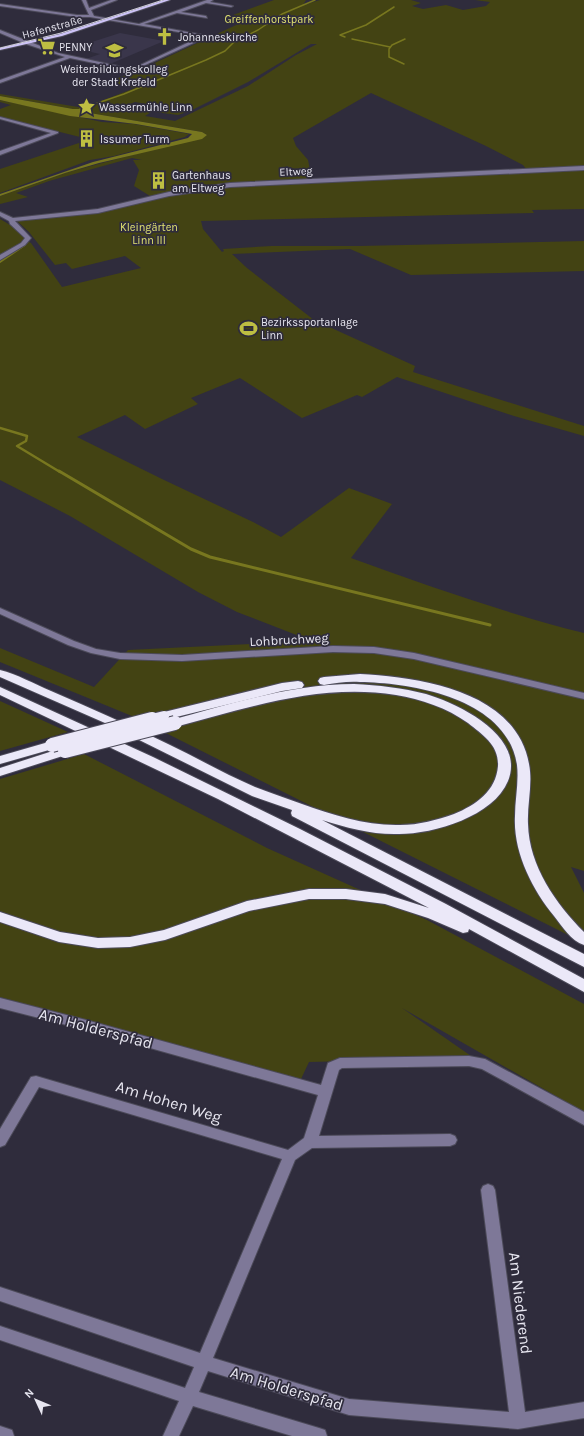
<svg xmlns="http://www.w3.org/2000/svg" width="584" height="1436" viewBox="0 0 584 1436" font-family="Karla,sans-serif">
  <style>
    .built { fill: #3a364b }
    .green { fill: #434313; fill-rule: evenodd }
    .water { fill: #78771f }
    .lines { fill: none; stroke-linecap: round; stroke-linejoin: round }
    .stream-far3 { stroke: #78771f; stroke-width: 1.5 }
    .stream-far2 { stroke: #78771f; stroke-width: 2 }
    .stream-far1 { stroke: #78771f; stroke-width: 2.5 }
    .stream { stroke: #78771f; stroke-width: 3 }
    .minor-casing { stroke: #4c4a59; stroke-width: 2 }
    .major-casing { stroke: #4c4a59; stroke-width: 2 }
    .highway-casing { stroke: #4c4a59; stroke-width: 2 }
    .minor { fill: #7e7898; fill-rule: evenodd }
    .major { fill: #cdc3f7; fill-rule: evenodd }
    .highway { fill: #ebe8f8; fill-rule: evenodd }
    .tram { stroke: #d0cfd9; stroke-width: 1 }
    .highway-bridge-far1-casing { stroke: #4c4a59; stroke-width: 12; stroke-linecap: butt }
    .highway-bridge-casing { stroke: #4c4a59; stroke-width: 16; stroke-linecap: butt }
    .highway-bridge-far1 { stroke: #ebe8f8; stroke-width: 10 }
    .highway-bridge { stroke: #ebe8f8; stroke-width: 14 }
    .labels { text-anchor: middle; stroke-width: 3.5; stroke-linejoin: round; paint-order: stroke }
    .far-park-label { font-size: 11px; fill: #e1e270; stroke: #2f2c3c }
    .far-street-label { font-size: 11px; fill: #e7e6f0; stroke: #2f2c3c }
    .far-poi-label { font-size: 11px; fill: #e7e6f0; stroke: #2f2c3c; text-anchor: start }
    .street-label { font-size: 13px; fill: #e7e6f0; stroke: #2f2c3c }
    .near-street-label { font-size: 16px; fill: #e7e6f0; stroke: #2f2c3c }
  </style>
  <rect width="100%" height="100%" fill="#2f2c3c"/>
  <path class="built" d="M120 33 164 41 110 64 86 59 100 54 73 48Z"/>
  <g class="green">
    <path d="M274 0H306L303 5 320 0H411L421 3 412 6 423 9 446 5 463 10 486 6 490 2 475 0H584V167L527 170 523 165 486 146 371 93 293 138 296 146 308 160 312 180 188 190 150 196 134 186 139 170 133 160H142L132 158 49 181 16 193 28 197 0 204V196L65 173 207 135 202 132 84 112 80 109H73L0 96V94L90 109 83 108 135 88 108 82 146 67 249 19 233 15ZM311 44H317L296 55 248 86 175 121 145 116 153 111 126 107 115 110 135 102 164 107 155 112 178 115 190 111 248 82Z"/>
    <path d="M0 100 102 122 134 124 189 134 185 137 114 156 90 160 0 193V169L91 139 84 138 0 117V109L11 105 0 102Z"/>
    <path d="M584 169V209L532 210 534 213 201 221 203 229 222 252 224 251 223 249 272 246H359L584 241V271L411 275 350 249 232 254 247 268 314 320 415 366 413 372 584 426V436L514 416 397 377 362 397 357 395 302 418 240 378 191 398 198 404 145 429 125 415 77 437 162 479 253 522 281 537 349 488 392 504 351 558C428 586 505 613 584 633V871L571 867 584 893V943L132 716 0 662V648L94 687 128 650 312 641 237 612 198 592 70 516 0 480V219C7 223 14 227 19 232 23 237 25 240 31 243L62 287 141 268 125 256 72 269 66 263 55 265 29 232 17 221 98 213 171 195 212 188Z"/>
    <path d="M0 701 68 732 0 751Z"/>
    <path d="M84 754 267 848 427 920 584 1004V1112L402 1008 474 1058 309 1062 301 1079 0 997V779Z"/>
  </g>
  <path class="water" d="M0 96 73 109H80L84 112 202 132 207 135 202 139 99 163 65 173 0 196V194L93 162 188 138 192 134 136 124 70 116 0 100Z"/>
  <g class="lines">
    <g class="stream-far3">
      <path d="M345 37 340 35 366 25 394 7"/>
      <path d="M352 39 390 47"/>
      <path d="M404 64 389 57V49L392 45 405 39"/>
      <path d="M80 109 124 94 206 60 225 51 234 42 258 30 282 14 315 0"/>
    </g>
    <path class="stream-far2" d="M0 262 25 245"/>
    <path class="stream-far1" d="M0 428 27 436 26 441 17 446 60 472"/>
    <path class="stream" d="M59 471 191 549 210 557 490 625"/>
    <defs>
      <g id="minor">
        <path d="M82 0H86L89 8 111 0H117L91 10 94 16 139 24 207 0H213L210 2 233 6 231 7 206 3 181 12 206 16 207 18 177 13 144 24 209 36 132 71 70 58 0 83V80L65 57 26 44 0 33V30L58 53 132 69 202 36 90 17H77L0 6V4L77 15H89Z"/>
        <path d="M0 117 58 132V133L0 155V151L51 133 0 119Z"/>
        <path d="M584 166V170L230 187 169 196 98 213 15 221 31 238 25 245 0 260V255L21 243 25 238 10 224 9 221 0 216V212L13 218 98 209 169 192 230 183Z"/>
        <path d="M0 608 74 641 96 649 120 653 182 655 333 646 374 647 414 653 584 693V699L414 659 374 653 333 652 182 661 120 659 91 653 68 645 0 614Z"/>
        <path d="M0 998 86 1020 321 1085 328 1063 340 1058 469 1056 485 1059 584 1112V1125L482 1069 469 1066 342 1068 339 1070 319 1136 450 1134 455 1136 457 1140 455 1144 450 1146 312 1148 295 1160 213 1358 349 1399 509 1412 481 1190 483 1186 488 1184 493 1186 495 1190 525 1412 584 1402V1418L518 1429 349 1415 208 1371 199 1392 319 1428 325 1430 327 1436H292L193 1406 179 1436H163L179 1401 0 1340V1326L185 1388 194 1367 0 1301V1287L200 1353 282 1159 39 1087 5 1145 0 1147V1129L31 1077 36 1076 288 1150 304 1138 318 1095 86 1030 0 1008Z"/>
        <path d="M0 1426 12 1430 14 1436H0Z"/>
      </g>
      <path id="major" d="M164 0H170L62 36 0 50V48L60 34Z"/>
      <g id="highway">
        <path d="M0 670C17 674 34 684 51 691 90 708 129 725 168 744 197 758 225 774 255 787 270 793 286 798 302 804 333 815 367 826 400 825 419 825 437 820 454 814 476 805 496 791 498 766 499 745 483 735 468 723 447 708 421 699 396 695 319 683 248 708 175 727L171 726 169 723 171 720C231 704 291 684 354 684 378 685 403 688 426 694 459 704 526 736 508 781 494 816 434 834 399 834 373 835 347 828 322 820L584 954V967L292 816 291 813 292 810 252 796 105 723 0 677Z"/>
        <path d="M360 674C420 677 516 691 529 764 533 784 527 804 528 824 529 866 556 904 584 932V945C571 941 562 926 554 916 532 889 513 852 515 816 515 799 519 782 517 765 507 699 415 683 360 682 348 681 336 683 324 685L320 684 318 681 320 678 324 677Z"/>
        <path d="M298 681 302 682 304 685 302 688 282 691 164 720 160 719 158 716 160 713 164 712 282 683Z"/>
        <path d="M0 687 153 757 300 829 446 904 584 979V992L469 929 468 932 463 933 428 918 385 904 346 899H309L249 911 165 940 130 947 98 948 59 942 0 922V912L60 932 98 938 130 937 164 930 247 901 309 889H346L385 894 429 908 218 799 0 695Z"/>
        <path d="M52 741 56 742 58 745 56 748 0 764V756Z"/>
        <path d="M65 747 69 748 71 751 69 754 0 776V768Z"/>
      </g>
    </defs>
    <use href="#minor" class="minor-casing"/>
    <use href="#major" class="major-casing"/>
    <use href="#highway" class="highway-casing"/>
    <use href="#minor" class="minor"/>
    <use href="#major" class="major"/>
    <use href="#highway" class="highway"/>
    <path class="tram" d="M0 48 61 33 163 0"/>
    <defs>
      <path id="highway-bridge-far1" d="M148 720 164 716"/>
      <g id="highway-bridge">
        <path d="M52 745 152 719"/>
        <path d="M65 751 175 723"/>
      </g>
    </defs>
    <use href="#highway-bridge-far1" class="highway-bridge-far1-casing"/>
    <use href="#highway-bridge" class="highway-bridge-casing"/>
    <use href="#highway-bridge-far1" class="highway-bridge-far1"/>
    <use href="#highway-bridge" class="highway-bridge"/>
  </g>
  <defs>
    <symbol id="church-bare" viewBox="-9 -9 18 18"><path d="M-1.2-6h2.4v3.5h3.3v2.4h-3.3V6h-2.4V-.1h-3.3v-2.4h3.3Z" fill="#bebe42" stroke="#2f2c3c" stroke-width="2.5" paint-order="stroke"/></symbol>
    <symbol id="supermarket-bare" viewBox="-9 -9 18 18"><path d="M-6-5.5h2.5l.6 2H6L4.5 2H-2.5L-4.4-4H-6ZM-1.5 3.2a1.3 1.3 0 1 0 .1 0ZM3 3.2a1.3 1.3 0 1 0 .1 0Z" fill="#bebe42" stroke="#2f2c3c" stroke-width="2.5" paint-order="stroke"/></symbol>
    <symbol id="school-bare" viewBox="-9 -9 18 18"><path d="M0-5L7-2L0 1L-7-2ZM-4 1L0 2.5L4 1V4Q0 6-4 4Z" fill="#bebe42" stroke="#2f2c3c" stroke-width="2.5" paint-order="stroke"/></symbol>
    <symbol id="sight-bare" viewBox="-9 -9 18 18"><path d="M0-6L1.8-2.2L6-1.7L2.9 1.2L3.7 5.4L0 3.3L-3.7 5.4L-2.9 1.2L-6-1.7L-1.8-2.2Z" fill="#bebe42" stroke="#2f2c3c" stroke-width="2.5" paint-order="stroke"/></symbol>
    <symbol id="building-bare" viewBox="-9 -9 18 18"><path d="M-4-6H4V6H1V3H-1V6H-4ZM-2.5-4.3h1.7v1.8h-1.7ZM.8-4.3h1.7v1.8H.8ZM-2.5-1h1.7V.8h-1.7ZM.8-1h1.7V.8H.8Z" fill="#bebe42" stroke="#2f2c3c" stroke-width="2.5" paint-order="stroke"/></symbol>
    <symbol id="stadium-bare" viewBox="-9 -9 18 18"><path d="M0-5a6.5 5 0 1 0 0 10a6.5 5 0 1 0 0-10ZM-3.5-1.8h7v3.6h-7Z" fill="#bebe42" stroke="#2f2c3c" stroke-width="2.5" paint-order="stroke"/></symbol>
  </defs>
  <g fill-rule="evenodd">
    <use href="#church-bare" x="152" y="24" width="25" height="25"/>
    <use href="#supermarket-bare" x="34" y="34" width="25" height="25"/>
    <use href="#school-bare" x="102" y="38" width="25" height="25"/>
    <use href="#sight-bare" x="74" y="94" width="25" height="25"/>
    <use href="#building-bare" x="74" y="126" width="25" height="25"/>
    <use href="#building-bare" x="146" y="168" width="25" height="25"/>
    <use href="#stadium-bare" x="236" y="316" width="25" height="25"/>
  </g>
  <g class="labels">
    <g class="far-park-label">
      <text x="269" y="23">Greiffenhorstpark</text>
      <text x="149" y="231">Kleingärten<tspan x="149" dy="13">Linn III</tspan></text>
    </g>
    <g class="far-street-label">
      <text transform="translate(52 27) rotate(-15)" y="4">Hafenstraße</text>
      <text transform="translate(296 171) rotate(-3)" y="4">Eltweg</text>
    </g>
    <g class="far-poi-label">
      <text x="178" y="41">Johanneskirche</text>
      <text x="59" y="51">PENNY</text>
      <text x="114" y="73" text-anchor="middle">Weiterbildungskolleg<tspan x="114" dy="13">der Stadt Krefeld</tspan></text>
      <text x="99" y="111">Wassermühle Linn</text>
      <text x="100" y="143">Issumer Turm</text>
      <text x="172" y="179">Gartenhaus<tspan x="172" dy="13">am Eltweg</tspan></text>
      <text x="261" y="326">Bezirkssportanlage<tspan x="261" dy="13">Linn</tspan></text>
    </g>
    <g class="street-label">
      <text transform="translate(289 639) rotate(-3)" y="5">Lohbruchweg</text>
    </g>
    <g class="near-street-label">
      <text transform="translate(96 1028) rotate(15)" y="6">Am Holderspfad</text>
      <text transform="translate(169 1101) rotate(17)" y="6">Am Hohen Weg</text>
      <text transform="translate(521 1303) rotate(83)" y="6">Am Niederend</text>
      <text transform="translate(287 1388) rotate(17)" y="6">Am Holderspfad</text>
    </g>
  </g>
  <g transform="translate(36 1400) rotate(314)" stroke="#2f2c3c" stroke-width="3" paint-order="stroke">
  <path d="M0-3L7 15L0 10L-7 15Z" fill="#e7e6f0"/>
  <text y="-6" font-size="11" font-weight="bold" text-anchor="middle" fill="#e7e6f0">N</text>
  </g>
</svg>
